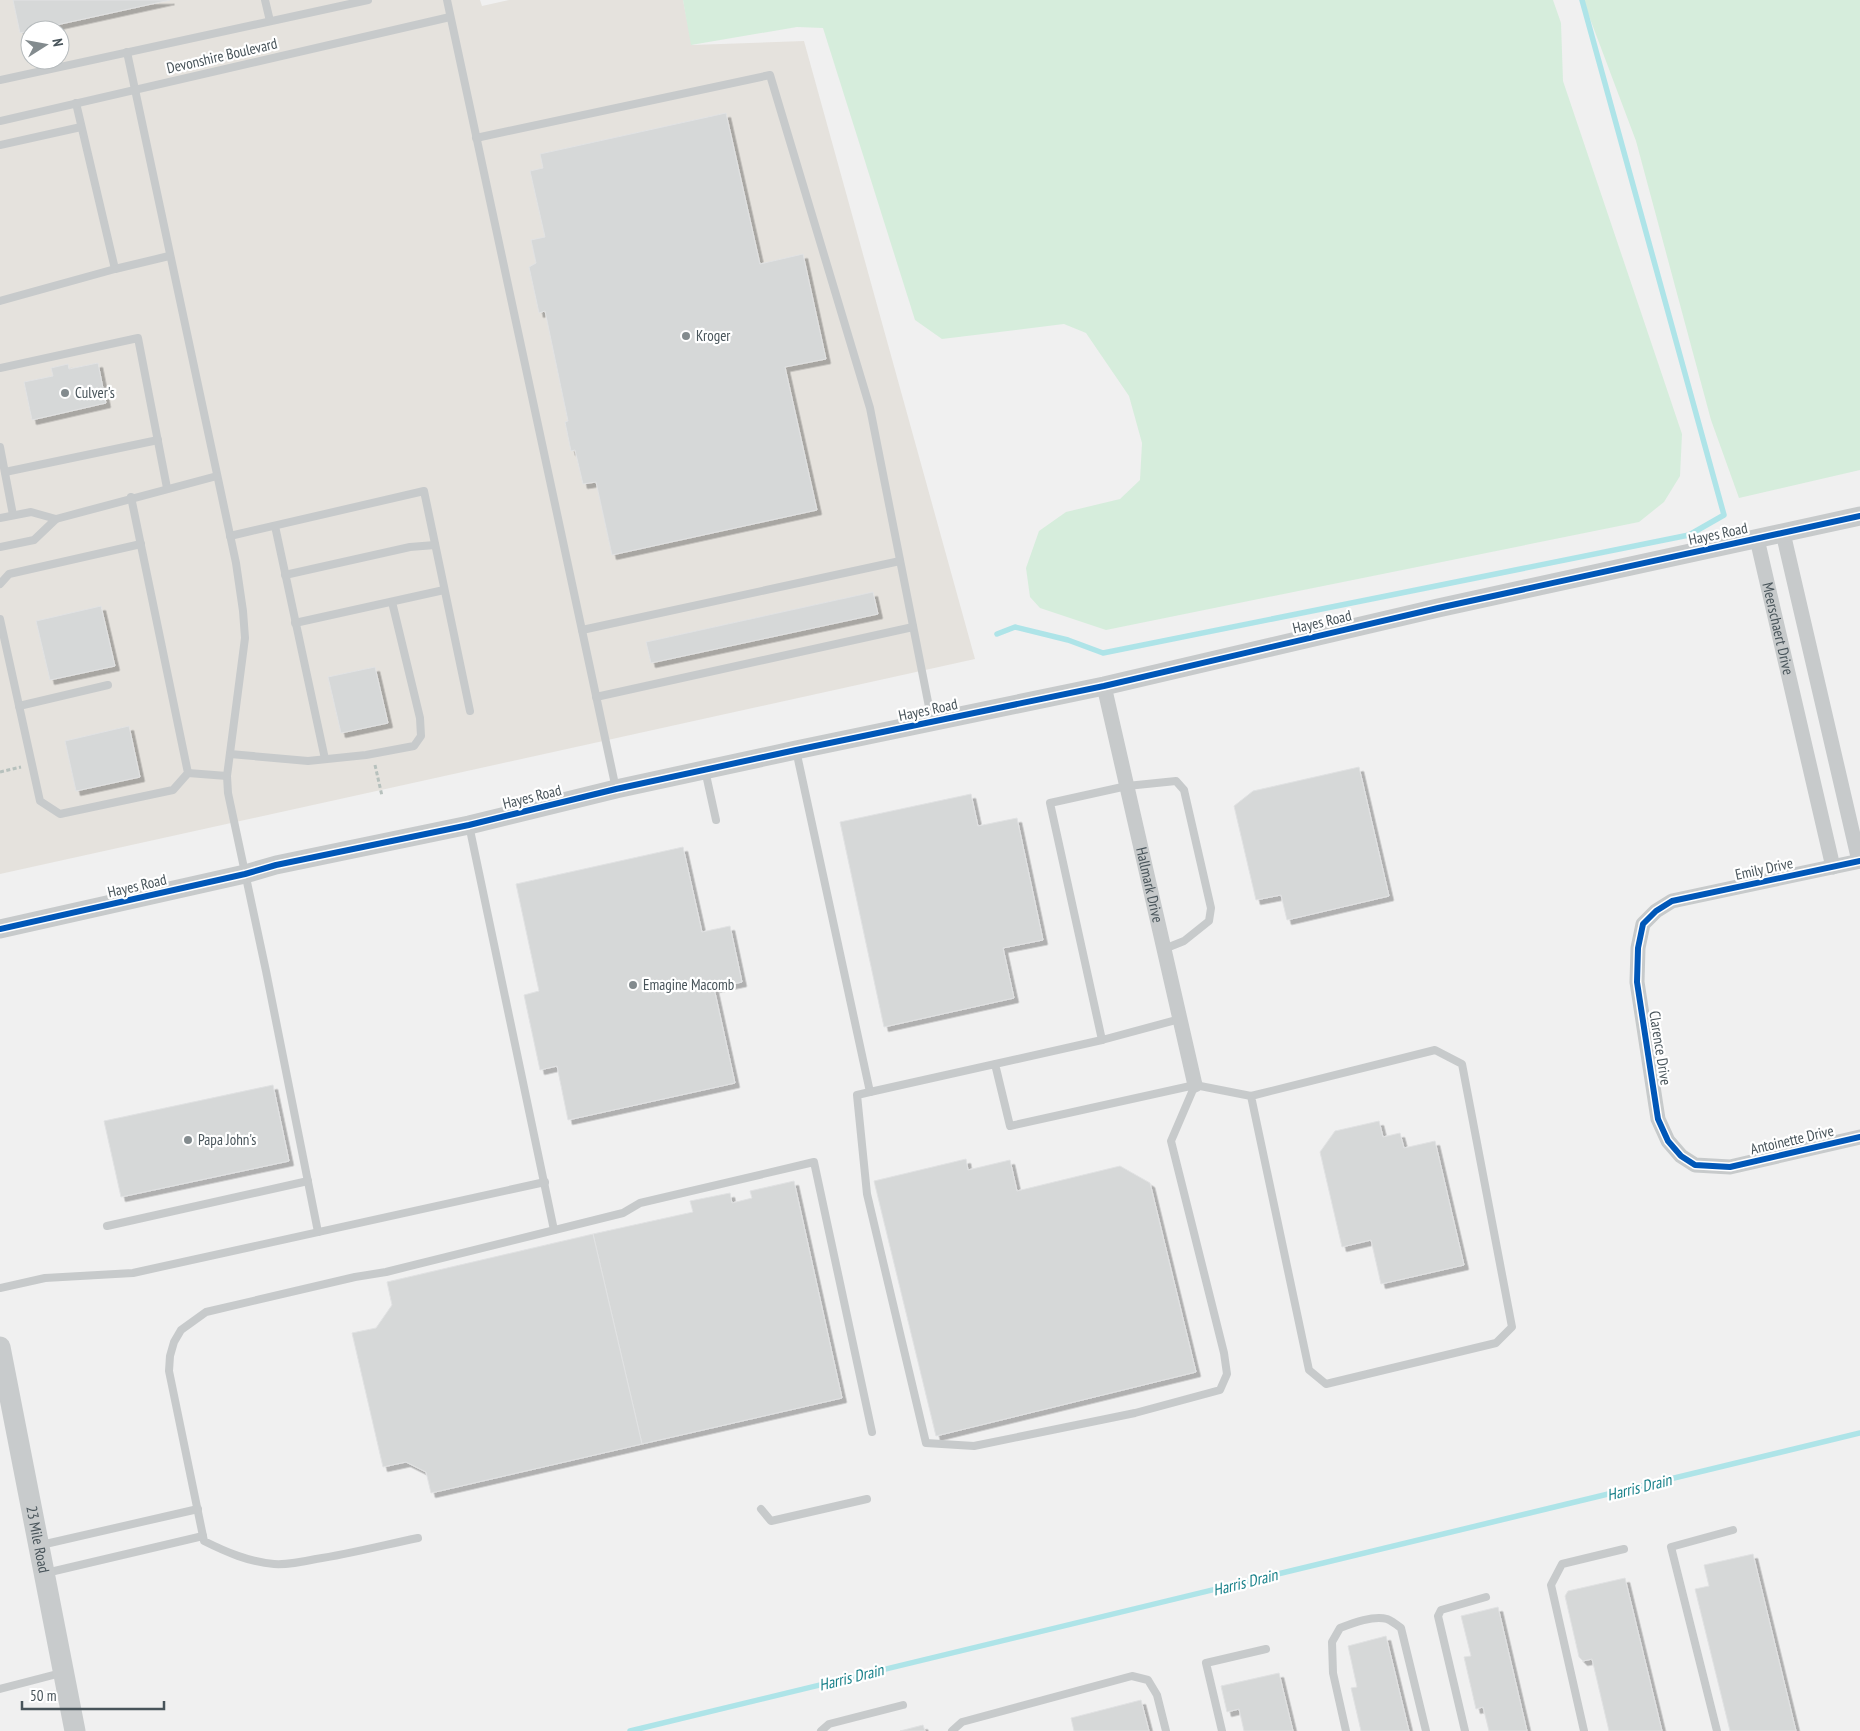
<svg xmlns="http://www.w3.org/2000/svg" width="1860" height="1731" viewBox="0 0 1860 1731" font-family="'PT Sans Narrow',sans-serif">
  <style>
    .commercial { fill: #e5e2dd; fill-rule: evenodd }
    .green { fill: #d6eddc }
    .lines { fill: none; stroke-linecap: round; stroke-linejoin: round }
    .stream { stroke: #aee4e8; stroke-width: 5.5 }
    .building { fill: #d6d8d8; stroke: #e1e2e3; filter: url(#shadow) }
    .path { stroke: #b7c1bd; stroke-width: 3; stroke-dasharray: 4 2.5; stroke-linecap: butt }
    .service { stroke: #c7cacb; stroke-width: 8 }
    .minor { stroke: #c7cacb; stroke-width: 15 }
    .tertiary { stroke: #c7cacb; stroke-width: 19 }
    .secondary { stroke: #c8cbcc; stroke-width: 21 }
    .cycleway-casing { stroke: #fff; stroke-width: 9 }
    .cycleway { stroke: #0057b8; stroke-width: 6 }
    .poi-dot { fill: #838b8e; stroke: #fff; stroke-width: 2 }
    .labels { text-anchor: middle; stroke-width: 4.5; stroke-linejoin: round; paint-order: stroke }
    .street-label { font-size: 15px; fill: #48545a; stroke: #fff }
    .poi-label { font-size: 15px; fill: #48545a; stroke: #fff; text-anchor: start }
    .water-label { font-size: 16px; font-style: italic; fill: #178089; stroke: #fff }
  </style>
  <defs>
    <filter id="shadow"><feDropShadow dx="4.5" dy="4.5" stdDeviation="0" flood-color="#0004"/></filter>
  </defs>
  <rect width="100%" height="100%" fill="#f0f0f0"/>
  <path class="commercial" d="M0 0H480L482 6 509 0H683L692 45 804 41 975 659 0 874ZM30 30H60V60H30Z"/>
  <g class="green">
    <path d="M683 0H1553L1561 23 1563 81 1682 434 1680 476 1664 502 1639 522 1106 630 1040 608 1030 597 1026 568 1039 531 1066 512 1120 499 1140 480 1142 443 1129 396 1086 333 1064 324 942 339 915 320 823 28 797 27 691 45Z"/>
    <path d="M1583 0H1860V470L1739 498 1711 420 1636 141Z"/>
  </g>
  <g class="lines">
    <g class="stream">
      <path d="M997 634 1015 627 1068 640 1103 653 1689 535 1724 515 1582 0"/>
      <path d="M630 1731 1860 1433"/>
    </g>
  </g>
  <g class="building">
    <path d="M13 0H170L20 33Z"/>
    <path d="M726 113 760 264 803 254 826 359 785 367 817 510 612 555 596 482 583 484 575 450 571 451 565 422 568 421 545 311 539 313 529 267 536 263 531 240 545 237 530 171 543 168 540 154Z"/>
    <path d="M98 363 106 403 32 420 24 382 53 376 51 368 68 364 69 369Z"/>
    <path d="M873 592 878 614 651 663 646 642Z"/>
    <path d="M101 606 115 666 50 680 36 621Z"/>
    <path d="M375 667 388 723 341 733 328 677Z"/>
    <path d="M129 726 140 777 76 791 65 741Z"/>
    <path d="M1359 767 1389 896 1287 920 1281 895 1256 900 1234 806 1253 791Z"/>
    <path d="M971 794 978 826 1017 818 1043 940 1003 948 1014 998 884 1027 840 822Z"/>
    <path d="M683 847 702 932 730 926 742 982 714 988 735 1083 568 1120 557 1066 540 1070 524 995 539 991 516 884Z"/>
    <path d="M273 1085 289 1161 121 1197 104 1121Z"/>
    <path d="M1379 1121 1383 1137 1400 1133 1404 1148 1435 1141 1464 1265 1381 1284 1371 1240 1342 1247 1320 1152 1335 1131Z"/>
    <path d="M966 1159 968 1170 1010 1160 1017 1191 1120 1166 1150 1183 1196 1372 936 1436 874 1181Z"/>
    <path d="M794 1181 842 1398 642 1444 593 1234 693 1212 690 1201 730 1193 732 1203 752 1198 750 1191Z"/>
    <path d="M593 1234 642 1444 431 1493 426 1472 406 1462 383 1467 352 1333 376 1328 392 1305 387 1282Z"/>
    <path d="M1753 1554 1796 1731H1730L1695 1589 1709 1586 1704 1565Z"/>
    <path d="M1625 1578 1662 1731H1609L1592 1659 1583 1661 1579 1657 1565 1596 1568 1591Z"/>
    <path d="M1498 1607 1527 1731H1489L1483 1707 1476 1709 1464 1657 1471 1656 1461 1616Z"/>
    <path d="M1386 1636 1409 1731H1361L1351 1688 1357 1687 1348 1646Z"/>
    <path d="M1279 1673 1293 1731H1244L1239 1709 1227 1712 1221 1686Z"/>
    <path d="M1141 1700 1149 1731H1074L1071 1718Z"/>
    <path d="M923 1725 925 1731H900Z"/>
  </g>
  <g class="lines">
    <g class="path">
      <path d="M375 765 382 796"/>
      <path d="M0 772 21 767"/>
    </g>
    <g class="service">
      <path d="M265 0 270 21"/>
      <path d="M447 0 616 789"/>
      <path d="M127 52 236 563 243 611 245 638 227 776 228 793 266 971 318 1232"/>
      <path d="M0 80 368 0"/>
      <path d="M76 103 115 269 169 256"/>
      <path d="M0 121 450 17"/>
      <path d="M476 138 770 75 870 408 932 722"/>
      <path d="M0 145 81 127"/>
      <path d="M0 301 115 269"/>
      <path d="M0 368 138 338 167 488"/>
      <path d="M0 447 13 515"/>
      <path d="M5 472 158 440"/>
      <path d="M0 518 31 512 56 519"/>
      <path d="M275 526 325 759"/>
      <path d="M230 536 424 491 470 711"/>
      <path d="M0 547 34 540 56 519 217 476"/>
      <path d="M285 575 410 547 435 545"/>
      <path d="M0 584 9 574 141 544"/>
      <path d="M0 619 40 801 60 814 173 790 188 773 131 497"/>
      <path d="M295 623 444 590"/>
      <path d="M582 630 900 561"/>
      <path d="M596 697 913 627"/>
      <path d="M19 706 108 685"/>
      <path d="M796 750 870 1092"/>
      <path d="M230 754 308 761 366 755 414 746 421 736 420 718 392 602"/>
      <path d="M705 770 716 820"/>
      <path d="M188 773 227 776"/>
      <path d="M469 825 554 1230"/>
      <path d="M1164 949 1184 941 1209 921 1211 908 1184 790 1176 781 1127 786 1050 803 1102 1040 1180 1019"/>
      <path d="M995 1064 1010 1126 1195 1085 1171 1141 1224 1353 1227 1374 1220 1390 1135 1413 974 1446 926 1443 867 1194 857 1095 870 1092 1102 1040"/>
      <path d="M1195 1085 1251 1096 1435 1050 1462 1064 1512 1327 1496 1343 1326 1384 1309 1370 1251 1096"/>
      <path d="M107 1226 308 1181"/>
      <path d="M0 1288 45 1278 133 1273 545 1182"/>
      <path d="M761 1509 771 1521 867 1499"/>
      <path d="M418 1538C384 1545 350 1554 316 1559 302 1562 288 1565 274 1564 249 1562 226 1552 204 1541L169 1371 170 1356 174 1342 181 1330 206 1312 355 1277 386 1272 623 1213 640 1203 814 1162 872 1432"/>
      <path d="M41 1545 198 1509"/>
      <path d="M46 1573 203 1536"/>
      <path d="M0 1689 61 1673"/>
      <path d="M821 1731 829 1724 903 1705"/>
      <path d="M952 1731 962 1722 1132 1676 1148 1680 1157 1695 1166 1731"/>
      <path d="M1222 1731 1206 1663 1266 1649"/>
      <path d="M1346 1731 1333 1673 1332 1642 1340 1628C1353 1623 1374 1615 1387 1619 1392 1621 1397 1625 1401 1628L1426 1731"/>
      <path d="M1465 1731 1438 1616 1441 1610 1486 1597"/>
      <path d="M1584 1731 1551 1585 1562 1564 1624 1549"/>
      <path d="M1717 1731 1671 1547 1733 1530"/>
    </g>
    <g class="minor">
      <path d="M1783 533 1859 861"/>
      <path id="s1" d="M1757 539 1833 867"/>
      <path id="s2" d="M1104 686 1195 1085"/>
      <path d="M1860 861 1672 901 1656 911 1643 924 1638 948 1637 982 1658 1119 1668 1141 1681 1156 1695 1165 1730 1167 1860 1137"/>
    </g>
    <path class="tertiary" d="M0 929 245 874 276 865 469 825 616 789 796 750 1104 686 1438 608 1860 516"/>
    <path class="secondary" id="s3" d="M0 1347 75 1731"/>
    <defs>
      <g id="cycleway">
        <path d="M1860 861 1672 901 1656 911 1643 924 1638 948 1637 982 1658 1119 1668 1141 1681 1156 1695 1165 1730 1167 1860 1137"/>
        <path d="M0 929 245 874 276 865 469 825 616 789 796 750 1104 686 1438 608 1860 516"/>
      </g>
    </defs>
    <use href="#cycleway" class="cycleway-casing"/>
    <use href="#cycleway" class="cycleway"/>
  </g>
  <g class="poi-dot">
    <circle cx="686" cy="336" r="5"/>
    <circle cx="65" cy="393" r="5"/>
    <circle cx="633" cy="985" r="5"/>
    <circle cx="188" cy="1140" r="5"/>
  </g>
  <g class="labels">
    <g class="street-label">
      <text transform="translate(222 56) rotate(-13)" y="5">Devonshire Boulevard</text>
      <text transform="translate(1718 534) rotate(-12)" y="5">Hayes Road</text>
      <text transform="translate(1322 622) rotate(-13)" y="5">Hayes Road</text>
      <text dy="5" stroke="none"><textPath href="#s1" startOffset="92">Meerschaert Drive</textPath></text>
      <text transform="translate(928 710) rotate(-12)" y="5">Hayes Road</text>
      <text transform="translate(532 797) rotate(-14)" y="5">Hayes Road</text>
      <text transform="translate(1764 869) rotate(-12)" y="5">Emily Drive</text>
      <text dy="5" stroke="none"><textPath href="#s2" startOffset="204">Hallmark Drive</textPath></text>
      <text transform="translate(137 886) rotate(-13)" y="5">Hayes Road</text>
      <text transform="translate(1660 1048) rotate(81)" y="5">Clarence Drive</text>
      <text transform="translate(1792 1140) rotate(-13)" y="5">Antoinette Drive</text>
      <text dy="5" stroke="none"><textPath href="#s3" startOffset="196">23 Mile Road</textPath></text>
    </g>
    <g class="poi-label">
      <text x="696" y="341">Kroger</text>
      <text x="75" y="398">Culver's</text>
      <text x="643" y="990">Emagine Macomb</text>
      <text x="198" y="1145">Papa John's</text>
    </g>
    <g class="water-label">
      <text transform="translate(1639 1487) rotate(-14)" y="6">Harris Drain</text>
      <text transform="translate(1245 1582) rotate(-14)" y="6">Harris Drain</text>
      <text transform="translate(851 1677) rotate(-14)" y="6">Harris Drain</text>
    </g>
  </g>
  <g transform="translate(45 45) rotate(79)"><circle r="24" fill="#ffffff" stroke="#b6bbbd"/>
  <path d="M0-4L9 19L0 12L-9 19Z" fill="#838b8e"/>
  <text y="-8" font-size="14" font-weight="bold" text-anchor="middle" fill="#48545a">N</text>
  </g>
  <path d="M22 1701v8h142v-8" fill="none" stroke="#48545a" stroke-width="2.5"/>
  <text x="30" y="1701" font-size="15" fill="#48545a" stroke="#ffffff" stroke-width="4" paint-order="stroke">50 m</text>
</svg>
